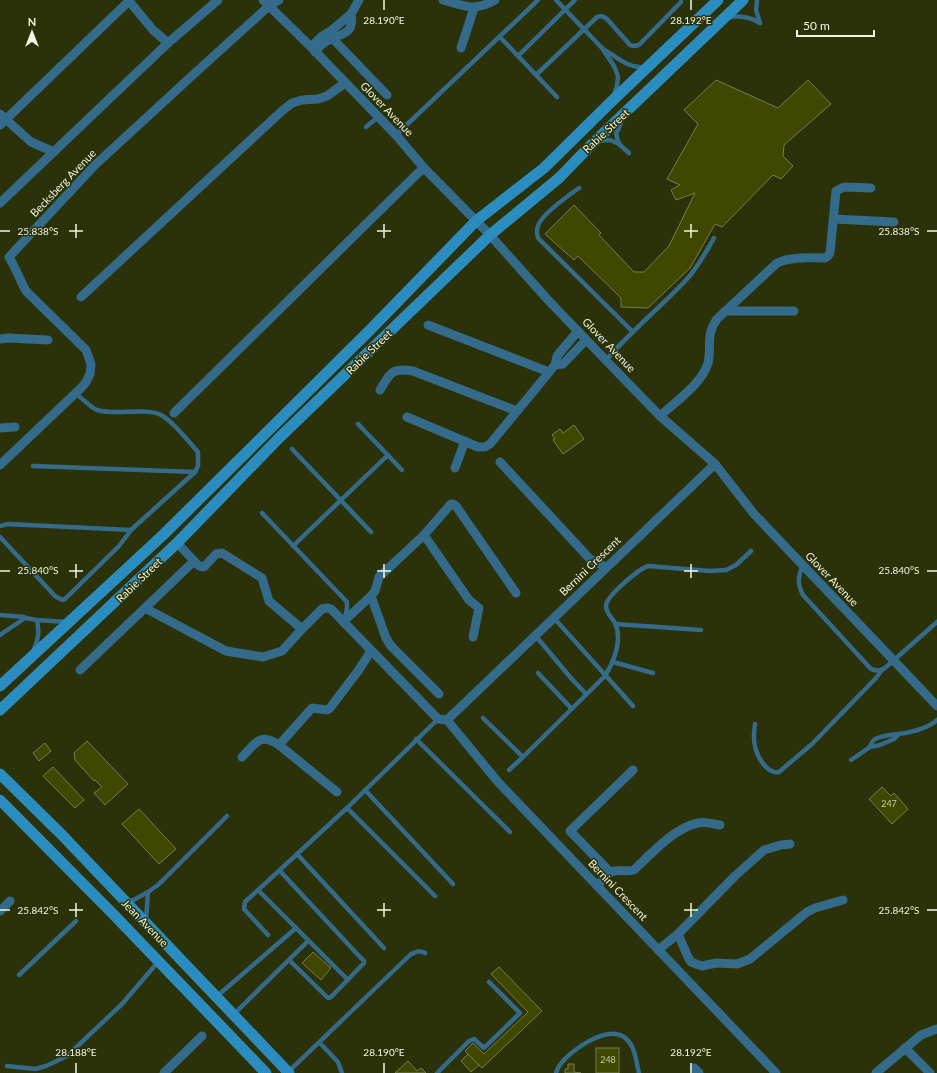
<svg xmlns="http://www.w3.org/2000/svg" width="937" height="1073" viewBox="0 0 937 1073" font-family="Lato,sans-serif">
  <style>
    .building { fill: #3f4700; stroke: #767d55 }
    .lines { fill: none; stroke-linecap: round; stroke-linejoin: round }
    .service { stroke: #346a8a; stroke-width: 4.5 }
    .minor { stroke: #346a8a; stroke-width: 9 }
    .secondary { stroke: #2b8cbf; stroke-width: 11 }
    .ticks { fill: none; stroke: #f1f6df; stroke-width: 1.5 }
    .labels { text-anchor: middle; stroke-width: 3; stroke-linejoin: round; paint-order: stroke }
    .number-label { font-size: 9px; fill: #c4caa7 }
    .street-label { font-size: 11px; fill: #f1f6df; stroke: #2b3108 }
    .ticks-label { font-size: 10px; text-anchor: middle; fill: #f1f6df; stroke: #2b3108; stroke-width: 3; stroke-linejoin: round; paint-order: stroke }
  </style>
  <rect width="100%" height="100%" fill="#2b3108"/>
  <g class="building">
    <path d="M716 80 778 108 808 80 831 104 784 145 783 156 793 166 781 179 773 175 722 227 715 224 690 268 648 308 621 307V298L578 256 574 260 545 234 574 205 601 233 599 235 634 272H644L669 246 695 193 676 200 671 190 680 185 667 179 698 124 684 110Z"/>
    <path d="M574 425 584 439 563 454 553 440 555 439 552 435 560 429 563 433Z"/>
    <path d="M87 741 128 784 105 805 94 793 102 787 95 780 94 781 75 760 74 753Z"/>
    <path d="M45 743 51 751 39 761 33 753Z"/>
    <path d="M53 767 84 800 75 808 43 776Z"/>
    <path d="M882 787 891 796 894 793 908 809 892 824 869 799Z"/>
    <path d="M139 809 176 849 159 864 122 824Z"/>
    <path d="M313 952 331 968 321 980 302 963Z"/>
    <path d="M499 967 542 1011 482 1068 465 1051 473 1043 484 1054 528 1012 491 974Z"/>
    <rect x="596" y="1048" width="23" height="25"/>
    <path d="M468 1054 479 1065 471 1072 461 1061Z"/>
    <path d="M408 1061 417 1071 421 1068 426 1073H395Z"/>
    <path d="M568 1064H574V1072L581 1073H565V1069H568Z"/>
  </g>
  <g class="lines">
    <g class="service">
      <path d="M556 0 602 48 614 66 618 76 617 86 614 95"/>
      <path d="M757 0 756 10 760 23"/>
      <path d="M727 18C739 15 750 17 760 23"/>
      <path d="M500 37 557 97"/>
      <path d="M603 49C617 57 628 69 645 67"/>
      <path d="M518 56 575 0"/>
      <path d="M536 75 597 17 602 16 607 19 630 45 634 46 639 45 681 2"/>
      <path d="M366 127 378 117"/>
      <path d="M396 135 538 0"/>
      <path d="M598 141 610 140 619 144 616 134 621 123"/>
      <path d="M619 144 629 153"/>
      <path d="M579 188C569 195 541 215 538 226 536 230 537 234 538 238L632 331"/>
      <path d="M606 360C631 331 661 307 687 279 698 267 706 252 714 238"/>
      <path d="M358 424 402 470"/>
      <path d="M292 449 371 532"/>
      <path d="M33 466 195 472"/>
      <path d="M262 513 347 602V608L345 618"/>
      <path d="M0 526 8 524 131 530"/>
      <path d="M0 537 55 596 62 600 65 599 119 546 131 530 195 472 198 466V452C188 441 174 422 161 415 145 407 117 416 97 410 90 407 82 398 75 393"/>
      <path d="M293 546 388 455"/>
      <path d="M803 565C798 576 797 584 803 595L871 669C877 671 880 671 885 668L937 622"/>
      <path d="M0 615 24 617"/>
      <path d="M554 618 633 706"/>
      <path d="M615 624 701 630"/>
      <path d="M0 635 25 618 37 620 67 622"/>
      <path d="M535 635 570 677 586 694"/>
      <path d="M34 649C39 639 39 631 37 620"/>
      <path d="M613 662 653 673"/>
      <path d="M538 673 571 708"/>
      <path d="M483 718 523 757 605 676C614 661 623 641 615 623 612 618 606 613 606 606 606 596 639 569 648 566L710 571 726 570 736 565 751 551"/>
      <path d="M755 724C754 731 753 739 755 746 757 757 768 775 779 772L812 744 876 678 882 670"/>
      <path d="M416 739 510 832"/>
      <path d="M870 747C871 744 872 741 875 739 883 735 891 735 899 734 913 732 927 729 937 720"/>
      <path d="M851 760 870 747 880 745 894 739 899 734"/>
      <path d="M509 770 523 757"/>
      <path d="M365 790 453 884"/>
      <path d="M347 808 435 896"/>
      <path d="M297 854 384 948"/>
      <path d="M280 871 360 957 364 961V963L331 997 328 998 290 961"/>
      <path d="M258 890 348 980"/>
      <path d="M128 903 148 892 158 885 227 816"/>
      <path d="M146 920 148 892"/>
      <path d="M268 935 244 909 245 902 347 808 438 719"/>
      <path d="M19 975 76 921"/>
      <path d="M216 997 296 928"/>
      <path d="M233 1015 308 941"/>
      <path d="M320 1043 338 1062 342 1073"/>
      <path d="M7 1066 35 1069 46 1066 67 1056 122 1004 158 962"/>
      <path d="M288 1072C329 1033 370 993 411 954 416 952 420 950 425 953"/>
      <path d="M437 1073 469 1041 474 1039 484 1048 520 1013 489 982"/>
      <path d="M556 1073C557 1070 558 1067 560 1065 570 1050 607 1025 624 1037 635 1044 636 1061 639 1073"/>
    </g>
    <g class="minor">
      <path d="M263 0 311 47 396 135 424 168 490 235 548 300 624 379 660 416 715 464 754 514 937 706"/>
      <path d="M443 0C464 6 475 12 495 0"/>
      <path d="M129 1 153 30 168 43"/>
      <path d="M333 39 387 95"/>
      <path d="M311 47 322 36 332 30 351 14 359 0"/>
      <path d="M461 48 474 8"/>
      <path d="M315 52C318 48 322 43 327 41 341 33 355 35 351 14"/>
      <path d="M0 114 31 142 54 152"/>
      <path d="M0 125 130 0"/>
      <path d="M0 203 168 43 218 0"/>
      <path d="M834 219 894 222"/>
      <path d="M81 297 283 110 292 103 302 100 318 99 327 96 345 83"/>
      <path d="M725 311H794"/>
      <path d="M428 325 549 372"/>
      <path d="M0 339 8 338 48 340"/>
      <path d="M555 365 563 364 586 340"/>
      <path d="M380 390C390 373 392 367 413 371L517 411"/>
      <path d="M174 413 416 175 424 168"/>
      <path d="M660 416C675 402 702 384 708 363 712 346 705 336 717 319L777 263C793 256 808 258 825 258L828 256 830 253 836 191 844 187 871 188"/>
      <path d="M407 417 478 447H485L490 444 555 365 557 356 578 331"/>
      <path d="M0 428 15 427"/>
      <path d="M500 462 590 559 606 567"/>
      <path d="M0 465 81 388 86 382 90 374 91 364 86 350 26 291C20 280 16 269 9 257L95 165 195 73 269 6 279 0"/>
      <path d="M455 468 465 441"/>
      <path d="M424 535 469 600 479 608 473 637"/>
      <path d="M177 543 199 566 204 567 216 554 222 553 262 578 269 601 302 629 322 609 328 608 331 609 438 719 447 720 498 782 776 1073"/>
      <path d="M194 561 145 608 226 651 263 657 282 651 302 629"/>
      <path d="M371 596 386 638 391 646 439 694"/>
      <path d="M344 621 371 596 375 591 379 577 424 535 451 504H453L456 506 516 593"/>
      <path d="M80 670 145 608"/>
      <path d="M447 720 715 464"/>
      <path d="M279 745 337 792"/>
      <path d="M242 757C256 743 260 732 279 745L312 708 327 710 330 708 358 671 371 651"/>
      <path d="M610 872 570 831 633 770"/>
      <path d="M597 886C601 882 606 875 611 872 618 869 626 872 634 870 651 854 674 828 698 823 705 821 713 824 720 825"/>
      <path d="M0 911 10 901"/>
      <path d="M678 934 688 957 691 962 696 964 702 966 716 963 737 964 750 959 807 912 815 908 843 900"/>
      <path d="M658 950 678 934 735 876 764 850 781 845 790 844"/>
      <path d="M905 1048 930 1073"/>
      <path d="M694 1068 699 1073"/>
      <path d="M164 1073 202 1036"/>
      <path d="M876 1073 921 1035 937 1029"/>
    </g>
    <g class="secondary">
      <path d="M0 686 163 535 370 330 476 221 544 168 612 101 718 0"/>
      <path d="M0 710 177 543 279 438 490 235 559 178 590 146 743 0"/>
      <path d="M0 774 62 835 289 1073"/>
      <path d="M0 800 114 915 266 1073"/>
    </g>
  </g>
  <path class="ticks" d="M384 0V10M691 0V10M76 224V238M384 224V238M691 224V238M0 231H10M69 231H83M377 231H391M684 231H698M927 231H937M76 564V578M384 564V578M691 564V578M0 571H10M69 571H83M377 571H391M684 571H698M927 571H937M76 903V917M384 903V917M691 903V917M0 910H10M69 910H83M377 910H391M684 910H698M927 910H937M76 1063V1073M384 1063V1073M691 1063V1073"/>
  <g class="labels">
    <g class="number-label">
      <text x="889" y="807">247</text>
      <text x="608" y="1063">248</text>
    </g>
    <g class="street-label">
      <text transform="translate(387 109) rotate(46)" y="4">Glover Avenue</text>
      <text transform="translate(606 131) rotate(-43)" y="4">Rabie Street</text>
      <text transform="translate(63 183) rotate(-46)" y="4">Becksberg Avenue</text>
      <text transform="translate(609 345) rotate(46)" y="4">Glover Avenue</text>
      <text transform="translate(369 352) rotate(-44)" y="4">Rabie Street</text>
      <text transform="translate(590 566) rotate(-44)" y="4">Bernini Crescent</text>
      <text transform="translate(832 579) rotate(46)" y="4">Glover Avenue</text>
      <text transform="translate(139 580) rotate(-44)" y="4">Rabie Street</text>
      <text transform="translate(618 890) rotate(46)" y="4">Bernini Crescent</text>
      <text transform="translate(145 923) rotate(46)" y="4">Jean Avenue</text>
    </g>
  </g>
  <g class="ticks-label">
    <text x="384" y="24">28.190°E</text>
    <text x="691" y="24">28.192°E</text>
    <text x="38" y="235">25.838°S</text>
    <text x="899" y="235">25.838°S</text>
    <text x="38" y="574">25.840°S</text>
    <text x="899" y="574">25.840°S</text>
    <text x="38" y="914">25.842°S</text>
    <text x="899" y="914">25.842°S</text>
    <text x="76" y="1056">28.188°E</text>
    <text x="384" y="1056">28.190°E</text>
    <text x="691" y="1056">28.192°E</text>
  </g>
  <g transform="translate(32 32)" stroke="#2b3108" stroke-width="3" paint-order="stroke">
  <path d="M0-3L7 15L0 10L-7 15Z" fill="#f1f6df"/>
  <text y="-6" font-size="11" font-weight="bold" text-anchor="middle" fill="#f1f6df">N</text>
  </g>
  <path d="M797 30v6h77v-6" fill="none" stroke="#f1f6df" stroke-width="2"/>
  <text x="803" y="30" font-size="12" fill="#f1f6df" stroke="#2b3108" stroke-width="3" paint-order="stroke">50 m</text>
</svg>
